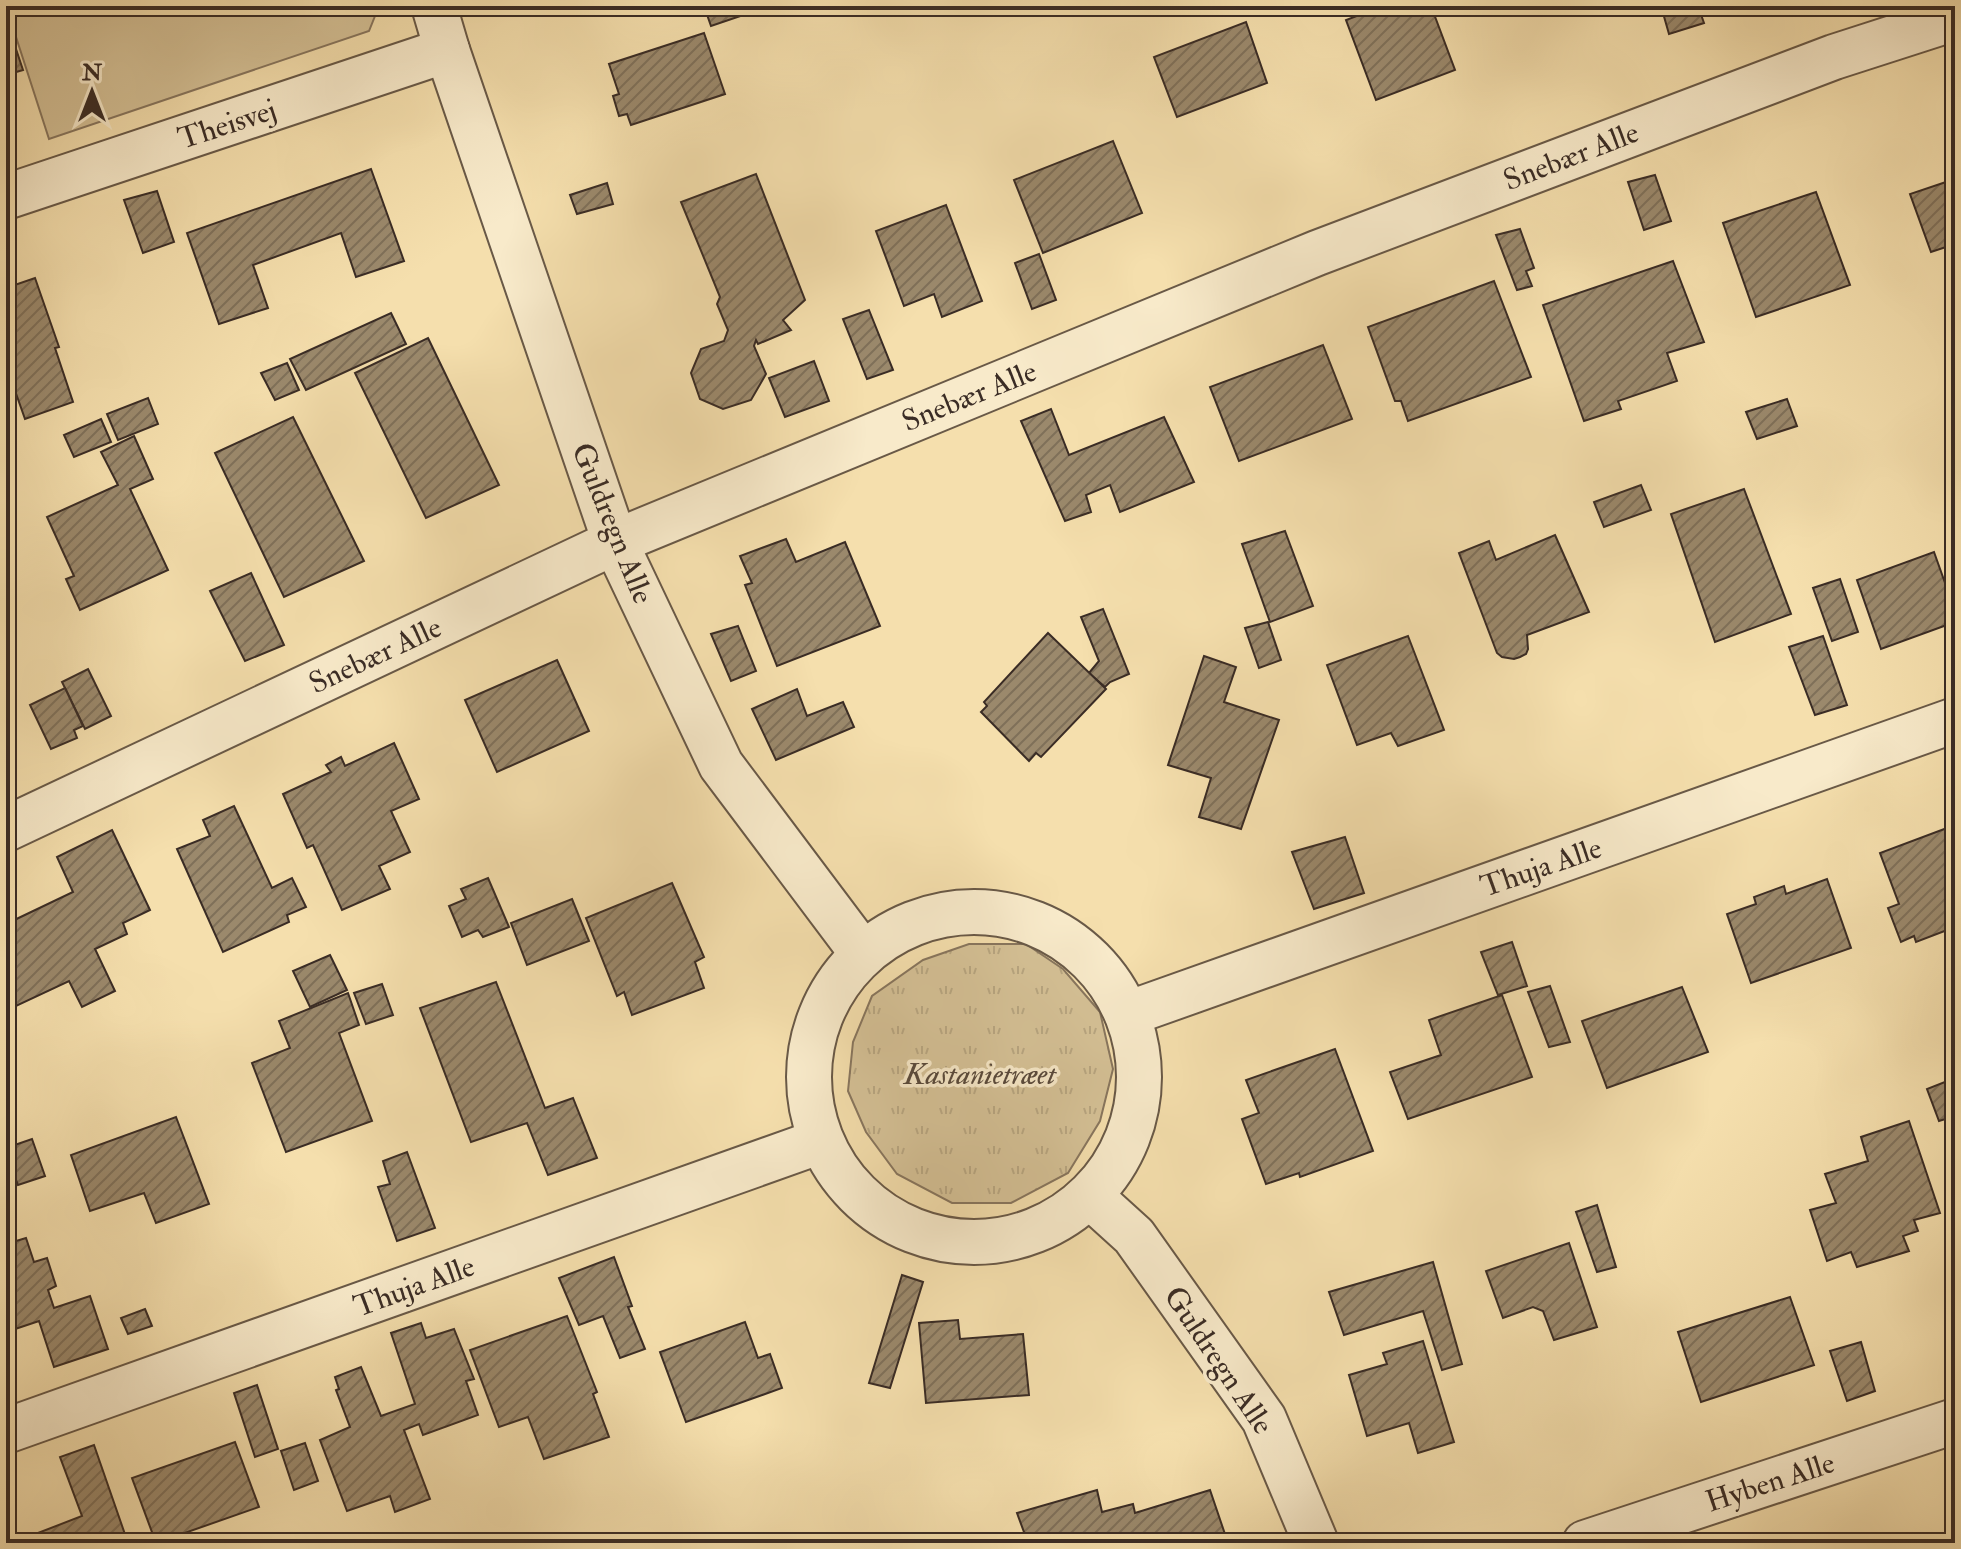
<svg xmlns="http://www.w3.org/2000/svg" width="1961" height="1549" viewBox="0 0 1961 1549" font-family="'IM FELL Double Pica',serif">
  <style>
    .park { fill: url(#park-tufts); stroke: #88765e; stroke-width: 2 }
    .garden { fill: #d5c196; stroke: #88765e; stroke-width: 2 }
    .building { fill: url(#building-hatch); stroke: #3a2c25; stroke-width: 2 }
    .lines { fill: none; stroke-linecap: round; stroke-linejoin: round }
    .street-casing { stroke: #695947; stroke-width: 48 }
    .street { stroke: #f8eaca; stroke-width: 44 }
    .labels { text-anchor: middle; stroke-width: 7; stroke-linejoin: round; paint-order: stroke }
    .street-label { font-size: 30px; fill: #3a2c25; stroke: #f8eaca }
    .park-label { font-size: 30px; font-style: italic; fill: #594a3c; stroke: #f8eaca }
  </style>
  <defs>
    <pattern id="park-tufts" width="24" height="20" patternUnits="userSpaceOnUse" patternTransform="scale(2)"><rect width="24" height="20" fill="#d5c196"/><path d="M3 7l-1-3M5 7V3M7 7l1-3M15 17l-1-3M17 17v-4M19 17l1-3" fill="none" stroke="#b8a681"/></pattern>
    <pattern id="building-hatch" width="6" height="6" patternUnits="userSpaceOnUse" patternTransform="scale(2)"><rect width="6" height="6" fill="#9b896c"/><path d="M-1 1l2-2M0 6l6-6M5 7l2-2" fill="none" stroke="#7f7059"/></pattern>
  </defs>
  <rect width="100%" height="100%" fill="#f5dfad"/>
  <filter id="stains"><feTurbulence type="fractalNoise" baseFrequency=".0025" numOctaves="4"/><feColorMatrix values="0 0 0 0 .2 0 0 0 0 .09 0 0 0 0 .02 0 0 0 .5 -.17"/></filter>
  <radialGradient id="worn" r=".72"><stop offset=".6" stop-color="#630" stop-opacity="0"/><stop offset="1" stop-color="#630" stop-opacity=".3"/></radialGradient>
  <path class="park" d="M969 944H1026L1063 969 1100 1012 1113 1069 1100 1121 1068 1173 1011 1203H952L897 1174 866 1132 848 1091 853 1042 872 996 923 960Z"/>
  <path class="garden" d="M6 6H379L369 31 49 139Z"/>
  <g class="building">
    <path d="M704 6H757L758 10 711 26Z"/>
    <path d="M1383 6H1431L1455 70 1376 100 1346 20Z"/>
    <path d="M1661 6H1698L1704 23 1669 34Z"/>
    <path d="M6 19 23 70 6 75Z"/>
    <path d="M1246 22 1267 83 1177 117 1154 57Z"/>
    <path d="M704 33 725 94 631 125 627 114 619 116 613 96 619 94 609 64Z"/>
    <path d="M1113 141 1142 213 1043 253 1014 180Z"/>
    <path d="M371 169 404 261 356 277 341 233 253 265 268 308 219 324 187 233Z"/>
    <path d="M756 174 805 300 783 320 791 330 758 344 756 340 754 346 766 374 751 400 723 409 700 399 691 373 701 349 724 341 728 330 717 304 720 297 681 202Z"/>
    <path d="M1655 175 1671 221 1644 230 1628 182Z"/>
    <path d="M1955 179V244L1931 252 1910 194Z"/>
    <path d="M607 183 613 204 577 214 570 195Z"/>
    <path d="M157 191 174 242 143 253 124 200Z"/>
    <path d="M1816 192 1850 285 1756 317 1723 223Z"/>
    <path d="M946 205 982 301 942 317 934 294 904 306 876 231Z"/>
    <path d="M1520 229 1534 268 1526 271 1532 286 1517 290 1496 235Z"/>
    <path d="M1039 254 1056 300 1032 309 1015 263Z"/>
    <path d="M1673 261 1704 342 1667 353 1677 381 1618 401 1621 409 1584 421 1543 305Z"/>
    <path d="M35 278 59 347 55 348 73 402 25 419 6 365V288Z"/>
    <path d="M1494 281 1531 377 1408 421 1401 401H1395L1368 327Z"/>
    <path d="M869 310 893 370 867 379 843 319Z"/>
    <path d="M391 313 406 344 306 390 290 359Z"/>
    <path d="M428 338 499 485 426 518 355 373Z"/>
    <path d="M1323 345 1352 419 1239 461 1210 387Z"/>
    <path d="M814 361 829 401 785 417 769 378Z"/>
    <path d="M287 363 299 390 275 400 261 373Z"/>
    <path d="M148 398 158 424 118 440 107 414Z"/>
    <path d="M1787 399 1797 426 1757 439 1746 412Z"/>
    <path d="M1051 409 1069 455 1164 417 1194 482 1120 512 1110 485 1086 495 1091 512 1065 521 1021 421Z"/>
    <path d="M293 417 364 561 284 597 215 453Z"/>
    <path d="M101 419 111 442 74 457 64 435Z"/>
    <path d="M134 436 153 479 130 489 168 570 80 610 66 579 74 576 47 517 118 485 101 452Z"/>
    <path d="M1641 485 1651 510 1604 527 1594 502Z"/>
    <path d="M1744 489 1791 614 1715 642 1671 514Z"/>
    <path d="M6 516 15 536 6 540Z"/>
    <path d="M1285 531 1313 606 1270 622 1242 544Z"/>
    <path d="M1555 535 1589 612 1527 635 1528 649 1526 654 1520 657 1514 659 1502 657 1497 653 1459 553 1489 541 1496 560Z"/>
    <path d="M786 539 796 562 845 542 880 626 777 666 745 585 752 583 740 556Z"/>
    <path d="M1934 552 1955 611V622L1881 649 1857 580Z"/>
    <path d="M251 573 284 645 245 661 210 591Z"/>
    <path d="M1840 579 1858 632 1832 641 1813 588Z"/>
    <path d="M1103 609 1129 674 1110 682 1105 687 1089 673 1099 661 1081 617Z"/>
    <path d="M1268 622 1281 660 1259 668 1245 628Z"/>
    <path d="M738 626 756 671 731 681 711 634Z"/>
    <path d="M1048 633 1106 689 1041 757 1036 753 1029 761 981 712 987 706 984 702Z"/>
    <path d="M1408 636 1444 730 1398 746 1391 733 1357 745 1327 665Z"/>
    <path d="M1823 636 1847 705 1815 715 1789 647Z"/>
    <path d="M1204 656 1236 667 1224 702 1279 720 1241 829 1199 817 1211 778 1168 765Z"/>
    <path d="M557 660 589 731 497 772 465 700Z"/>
    <path d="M88 669 111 716 85 729 62 682Z"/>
    <path d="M65 688 83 726 74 730 77 738 51 749 30 705Z"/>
    <path d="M797 689 807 716 843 702 854 727 776 760 752 709Z"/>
    <path d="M394 743 419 799 391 811 410 852 379 866 390 889 342 910 313 845 307 848 283 794 331 772 326 765 341 757 345 766Z"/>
    <path d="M234 806 272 888 292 878 306 907 287 915 289 922 223 952 177 849 210 836 203 820Z"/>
    <path d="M1955 825V927L1916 942 1914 936 1901 942 1888 908 1899 904 1880 853Z"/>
    <path d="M112 830 150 910 123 923 127 934 95 949 115 991 82 1007 69 981 16 1006 6 984V924L73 892 57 857Z"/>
    <path d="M1345 837 1364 893 1314 909 1292 852Z"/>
    <path d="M488 878 509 927 483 937 478 930 462 937 449 906 466 899 461 889Z"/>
    <path d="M1827 879 1851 948 1751 983 1727 914 1756 904 1754 897 1784 886 1786 894Z"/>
    <path d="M672 883 704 957 695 962 704 988 632 1015 624 992 617 996 586 918Z"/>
    <path d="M572 899 589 941 527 965 511 923Z"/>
    <path d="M1512 942 1527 986 1498 995 1481 952Z"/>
    <path d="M330 955 347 990 310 1007 293 971Z"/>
    <path d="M496 982 545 1108 573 1098 597 1158 548 1175 527 1123 471 1142 420 1008Z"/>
    <path d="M382 984 393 1015 366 1024 354 993Z"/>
    <path d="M1550 986 1570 1042 1549 1047 1528 992Z"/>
    <path d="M1682 987 1708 1052 1607 1088 1582 1021Z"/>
    <path d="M348 993 359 1025 339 1033 372 1121 286 1152 252 1063 290 1048 279 1021Z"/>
    <path d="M1502 995 1532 1077 1408 1119 1390 1072 1441 1055 1429 1020Z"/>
    <path d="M1335 1049 1373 1151 1300 1177 1299 1173 1266 1184 1242 1119 1259 1113 1246 1080Z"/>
    <path d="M1955 1078V1116L1939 1121 1927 1089Z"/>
    <path d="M176 1117 209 1204 156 1223 144 1193 90 1211 71 1155Z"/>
    <path d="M1909 1121 1940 1213 1914 1220 1918 1231 1903 1236 1909 1251 1857 1267 1851 1252 1827 1261 1810 1210 1836 1203 1825 1174 1868 1161 1861 1137Z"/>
    <path d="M32 1139 45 1176 18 1185 6 1153V1148Z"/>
    <path d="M407 1152 435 1228 397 1241 378 1187 390 1184 383 1161Z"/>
    <path d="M1597 1205 1616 1267 1597 1272 1576 1212Z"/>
    <path d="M26 1238 34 1262 47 1258 56 1286 48 1290 54 1308 90 1296 108 1349 54 1367 39 1321 6 1332V1244Z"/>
    <path d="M1569 1243 1597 1327 1554 1340 1543 1311 1533 1307 1503 1318 1486 1271Z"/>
    <path d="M614 1257 632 1306 628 1307 645 1349 620 1358 603 1316 579 1325 559 1278Z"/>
    <path d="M1433 1262 1462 1364 1442 1370 1423 1311 1344 1335 1329 1292Z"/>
    <path d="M902 1275 923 1282 890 1388 869 1383Z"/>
    <path d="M1790 1297 1814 1365 1701 1402 1678 1332Z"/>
    <path d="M145 1309 152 1326 128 1334 121 1318Z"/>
    <path d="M567 1316 597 1392 593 1394 609 1437 544 1459 528 1417 499 1427 470 1350Z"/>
    <path d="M958 1320 960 1339 1023 1334 1029 1395 926 1403 919 1323Z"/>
    <path d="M745 1322 758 1358 770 1354 782 1388 686 1422 660 1352Z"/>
    <path d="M421 1323 426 1338 454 1329 474 1379 466 1381 478 1415 423 1435 419 1424 404 1430 430 1499 395 1512 390 1496 347 1511 320 1440 350 1427 336 1390 339 1389 335 1377 361 1367 381 1416 415 1404 391 1333Z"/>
    <path d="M1423 1341 1454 1442 1418 1453 1409 1423 1367 1436 1349 1375 1387 1364 1383 1353Z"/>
    <path d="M1861 1342 1875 1391 1847 1401 1830 1351Z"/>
    <path d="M257 1385 278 1449 255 1457 234 1393Z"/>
    <path d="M235 1442 259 1507 156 1543 132 1478Z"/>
    <path d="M305 1443 318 1481 294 1490 281 1451Z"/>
    <path d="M94 1445 128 1543H12L82 1516 60 1457Z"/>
    <path d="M1097 1490 1102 1512 1133 1504 1135 1513 1210 1490 1228 1543H1028L1017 1513Z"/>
  </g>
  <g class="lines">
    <defs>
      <g id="street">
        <path d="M434 6 447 50 615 542 721 765 863 954"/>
        <path d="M6 197 447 50"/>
        <path d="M6 829 615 542 1317 253 1834 57 1955 18"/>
        <circle cx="974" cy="1077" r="165"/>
        <path d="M1127 1014 1955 720"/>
        <path d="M1091 1197 1134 1236 1264 1419 1316 1543"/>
        <path d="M6 1431 821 1141"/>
        <path d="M1585 1543 1955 1421"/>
      </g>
    </defs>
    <use href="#street" class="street-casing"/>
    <use href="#street" class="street"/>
  </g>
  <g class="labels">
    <g class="street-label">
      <text transform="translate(227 124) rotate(-18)" y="10">Theisvej</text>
      <text transform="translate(1571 156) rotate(-21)" y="10">Snebær Alle</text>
      <text transform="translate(969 396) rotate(-22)" y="10">Snebær Alle</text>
      <text transform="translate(613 523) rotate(68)" y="10">Guldregn Alle</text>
      <text transform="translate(375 655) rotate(-25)" y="10">Snebær Alle</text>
      <text transform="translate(1541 867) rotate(-19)" y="10">Thuja Alle</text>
      <text transform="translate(414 1286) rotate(-20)" y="10">Thuja Alle</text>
      <text transform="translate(1219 1360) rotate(56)" y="10">Guldregn Alle</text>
      <text transform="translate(1770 1482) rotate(-18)" y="10">Hyben Alle</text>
    </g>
    <g class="park-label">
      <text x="980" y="1084">Kastanietræet</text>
    </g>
  </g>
  <rect width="1961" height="1549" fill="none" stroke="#f5dfad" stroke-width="32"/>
  <rect x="8" y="8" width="1945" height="1533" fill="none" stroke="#3a2c25" stroke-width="4"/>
  <rect x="16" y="16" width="1929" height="1517" fill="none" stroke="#3a2c25" stroke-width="2"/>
  <g transform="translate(92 92)" stroke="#f8eaca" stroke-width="6" paint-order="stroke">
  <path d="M0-6L14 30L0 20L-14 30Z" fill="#3a2c25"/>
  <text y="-12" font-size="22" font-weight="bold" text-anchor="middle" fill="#3a2c25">N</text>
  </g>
  <rect width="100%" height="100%" filter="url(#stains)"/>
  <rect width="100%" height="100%" fill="url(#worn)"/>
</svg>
